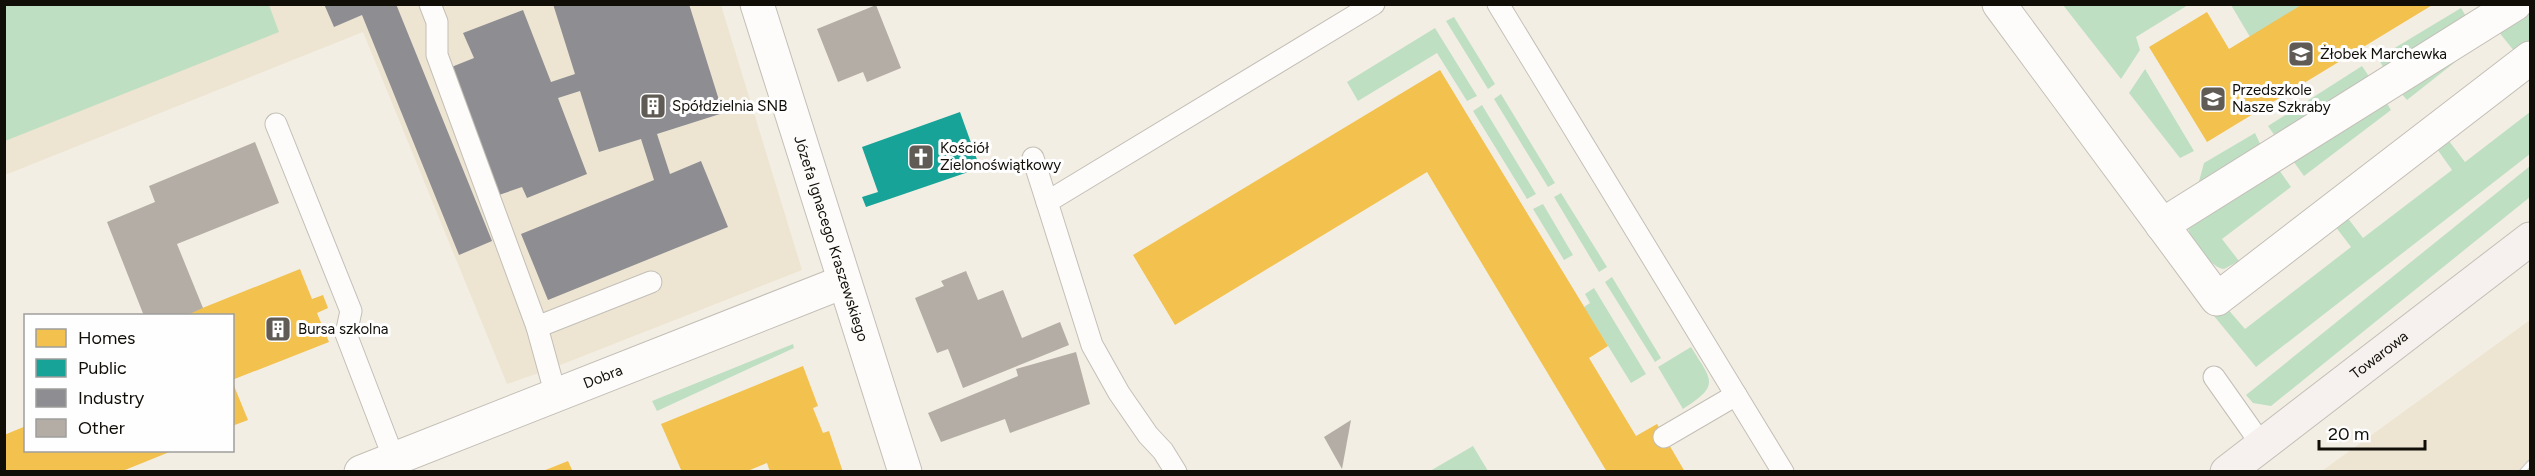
<svg xmlns="http://www.w3.org/2000/svg" width="2535" height="476" viewBox="0 0 2535 476" font-family="Figtree,sans-serif">
  <style>
    .built { fill: #ede5d2 }
    .green { fill: #bfdfc3 }
    .homes { fill: #f2c14e }
    .public { fill: #17a398 }
    .industry { fill: #8d8d92 }
    .building { fill: #b3ada6 }
    .lines { fill: none; stroke-linecap: round; stroke-linejoin: round }
    .service-casing { stroke: #c3bfb6; stroke-width: 23 }
    .minor-casing { stroke: #c3bfb6; stroke-width: 35 }
    .secondary-casing { stroke: #c3bfb6; stroke-width: 35 }
    .service { stroke: #fdfcfb; stroke-width: 21 }
    .minor { stroke: #fdfcfb; stroke-width: 33 }
    .secondary { stroke: #f6f0ee; stroke-width: 33 }
    .rail-casing { stroke: #cccac8; stroke-width: 7 }
    .rail { stroke: #fefefe; stroke-width: 4.5; stroke-dasharray: 14; stroke-linecap: butt }
    .labels { text-anchor: middle; stroke-width: 6; stroke-linejoin: round; paint-order: stroke }
    .poi-label { font-size: 15px; fill: #110e08; stroke: #fefefe; text-anchor: start }
    .street-label { font-size: 15px; fill: #110e08; stroke: #fefefe }
  </style>
  <rect width="100%" height="100%" fill="#f3eee3"/>
  <g class="built">
    <path d="M5 5H721L802 270 550 369 507 384 363 32 5 175Z"/>
    <path d="M2530 320V471H2322Z"/>
  </g>
  <g class="green">
    <path d="M5 4 269 5 279 32 5 141Z"/>
    <path d="M2063 5H2188L2136 37 2140 50 2121 79Z"/>
    <path d="M2231 5H2303L2250 37Z"/>
    <path d="M2461 8 2469 21 2386 72 2378 58Z"/>
    <path d="M2530 11V40L2515 52 2498 31Z"/>
    <path d="M1454 17 1495 84 1488 89 1446 21Z"/>
    <path d="M1435 28 1477 96 1467 101 1437 53 1358 101 1347 82Z"/>
    <path d="M2483 40 2407 100 2400 92Z"/>
    <path d="M2362 66 2372 81 2277 139 2268 126Z"/>
    <path d="M2145 69 2194 151 2180 158 2129 93Z"/>
    <path d="M1501 94 1555 183 1548 187 1494 99Z"/>
    <path d="M2385 100 2391 110 2304 176 2291 158Z"/>
    <path d="M1482 105 1536 194 1527 199 1473 111Z"/>
    <path d="M2530 112V154L2256 367 2214 316 2226 307 2245 329 2351 247 2335 226 2347 217 2363 238 2452 170 2437 149 2449 141 2465 162Z"/>
    <path d="M2255 133 2262 148 2198 185 2204 163Z"/>
    <path d="M2530 166V197L2271 406 2253 403 2246 395Z"/>
    <path d="M2277 167 2291 187 2222 239 2239 261 2224 269C2212 269 2190 239 2188 228Z"/>
    <path d="M1561 193 1607 267 1599 272 1554 197Z"/>
    <path d="M1543 204 1573 255 1564 260 1533 209Z"/>
    <path d="M1612 277 1661 358 1655 362 1605 282Z"/>
    <path d="M1594 288 1646 374 1631 383 1584 307 1590 303 1585 294Z"/>
    <path d="M793 344 794 348 657 411 652 401Z"/>
    <path d="M1691 347C1712 381 1721 385 1683 409L1658 367Z"/>
    <path d="M1473 446 1488 471H1430Z"/>
  </g>
  <g class="homes">
    <path d="M2303 4H2434L2207 142 2149 47 2207 12 2229 49Z"/>
    <path d="M1440 70 1608 346 1589 358 1636 436 1657 424 1685 472H1607L1427 172 1175 325 1133 255Z"/>
    <path d="M300 269 312 299 323 295 328 308 317 313 329 342 232 380V316L185 315Z"/>
    <path d="M803 366 818 406 813 408 823 433 829 431 843 472H770L767 463 745 472H682L661 424Z"/>
    <path d="M232 381 248 420 232 426Z"/>
    <path d="M26 426V450L172 451 120 472H4V435Z"/>
    <path d="M568 461 573 472H543V471Z"/>
  </g>
  <path class="public" d="M960 112 980 168 866 207 862 197 878 192 862 147Z"/>
  <g class="industry">
    <path d="M324 4H396L492 241 459 255 362 15 334 27Z"/>
    <path d="M553 4H689L723 113 657 134 670 174 701 161 728 227 548 300 521 234 654 180 641 139 599 152 580 91 558 98 587 174 527 198 522 187 499 195 449 68 474 58 463 33 523 10 551 82 575 74Z"/>
  </g>
  <g class="building">
    <path d="M876 5 901 68 867 82 863 72 838 82 817 29Z"/>
    <path d="M255 142 279 203 177 244 203 308 185 316H144L107 222 155 202 149 186Z"/>
    <path d="M966 271 978 300 1003 290 1022 338 1060 322 1069 345 963 388 948 349 937 353 915 298 944 286 941 281Z"/>
    <path d="M1076 352 1090 404 1010 433 1005 419 941 442 928 413 1018 376 1016 369Z"/>
    <path d="M1351 420 1342 469 1324 437Z"/>
  </g>
  <g class="lines">
    <defs>
      <g id="service">
        <path d="M430 4 437 22V55L537 327"/>
        <path d="M1498 4 1736 395"/>
        <path d="M276 124 351 311 346 334 394 459"/>
        <path d="M1033 158 1047 202"/>
        <path d="M2214 377 2262 445"/>
        <path d="M556 396 537 327 651 282"/>
        <path d="M1664 437 1736 395 1783 472"/>
        <path d="M1176 472 1163 451 1148 435 1119 393 1092 345 1047 202 1374 4"/>
      </g>
      <g id="minor">
        <path id="s1" d="M757 4 905 472"/>
        <path d="M1999 4 2217 299 2530 58"/>
        <path d="M2162 225 2515 4"/>
        <path id="s2" d="M361 472 843 282"/>
      </g>
      <g id="secondary">
        <path id="s3" d="M2227 472 2530 239"/>
      </g>
    </defs>
    <use href="#service" class="service-casing"/>
    <use href="#minor" class="minor-casing"/>
    <use href="#secondary" class="secondary-casing"/>
    <use href="#service" class="service"/>
    <use href="#minor" class="minor"/>
    <use href="#secondary" class="secondary"/>
    <defs>
      <path id="rail" d="M2522 472 2530 463"/>
    </defs>
    <use href="#rail" class="rail-casing"/>
    <use href="#rail" class="rail"/>
  </g>
  <defs>
    <symbol id="school-square" viewBox="-11 -11 22 22"><rect x="-9" y="-9" width="18" height="18" rx="4" fill="#605c55" stroke="#fefefe"/><path d="M0-5L7-2L0 1L-7-2ZM-4 1L0 2.5L4 1V4Q0 6-4 4Z" fill="#fff"/></symbol>
    <symbol id="building-square" viewBox="-11 -11 22 22"><rect x="-9" y="-9" width="18" height="18" rx="4" fill="#605c55" stroke="#fefefe"/><path d="M-4-6H4V6H1V3H-1V6H-4ZM-2.5-4.3h1.7v1.8h-1.7ZM.8-4.3h1.7v1.8H.8ZM-2.5-1h1.7V.8h-1.7ZM.8-1h1.7V.8H.8Z" fill="#fff"/></symbol>
    <symbol id="church-square" viewBox="-11 -11 22 22"><rect x="-9" y="-9" width="18" height="18" rx="4" fill="#605c55" stroke="#fefefe"/><path d="M-1.2-6h2.4v3.5h3.3v2.4h-3.3V6h-2.4V-.1h-3.3v-2.4h3.3Z" fill="#fff"/></symbol>
  </defs>
  <g fill-rule="evenodd">
    <use href="#school-square" x="2286" y="39" width="30" height="30"/>
    <use href="#school-square" x="2198" y="84" width="30" height="30"/>
    <use href="#building-square" x="638" y="91" width="30" height="30"/>
    <use href="#church-square" x="906" y="142" width="30" height="30"/>
    <use href="#building-square" x="263" y="314" width="30" height="30"/>
  </g>
  <g class="labels">
    <g class="poi-label">
      <text x="2320" y="59">Żłobek Marchewka</text>
      <text x="2232" y="95">Przedszkole<tspan x="2232" dy="17">Nasze Szkraby</tspan></text>
      <text x="672" y="111">Spółdzielnia SNB</text>
      <text x="940" y="153">Kościół<tspan x="940" dy="17">Zielonoświątkowy</tspan></text>
      <text x="298" y="334">Bursa szkolna</text>
    </g>
    <g class="street-label">
      <text dy="5" stroke="none"><textPath href="#s1" startOffset="246">Józefa Ignacego Kraszewskiego</textPath></text>
      <text dy="5" stroke="none"><textPath href="#s3" startOffset="192">Towarowa</textPath></text>
      <text dy="5" stroke="none"><textPath href="#s2" startOffset="260">Dobra</textPath></text>
    </g>
  </g>
  <rect width="2535" height="476" fill="none" stroke="#110e08" stroke-width="12"/>
  <rect x="24" y="314" width="210" height="138" fill="#fefefe" stroke="#9f9e9c" stroke-width="1.5"/>
  <rect x="36" y="329" width="30" height="18" fill="#f2c14e" stroke="#9f9e9c" stroke-width="1.5"/>
  <text x="78" y="344" font-size="18" fill="#110e08">Homes</text>
  <rect x="36" y="359" width="30" height="18" fill="#17a398" stroke="#9f9e9c" stroke-width="1.5"/>
  <text x="78" y="374" font-size="18" fill="#110e08">Public</text>
  <rect x="36" y="389" width="30" height="18" fill="#8d8d92" stroke="#9f9e9c" stroke-width="1.5"/>
  <text x="78" y="404" font-size="18" fill="#110e08">Industry</text>
  <rect x="36" y="419" width="30" height="18" fill="#b3ada6" stroke="#9f9e9c" stroke-width="1.5"/>
  <text x="78" y="434" font-size="18" fill="#110e08">Other</text>
  <path d="M2319 440v9h106v-9" fill="none" stroke="#110e08" stroke-width="3"/>
  <text x="2328" y="440" font-size="18" fill="#110e08" stroke="#fefefe" stroke-width="4.5" paint-order="stroke">20 m</text>
</svg>
